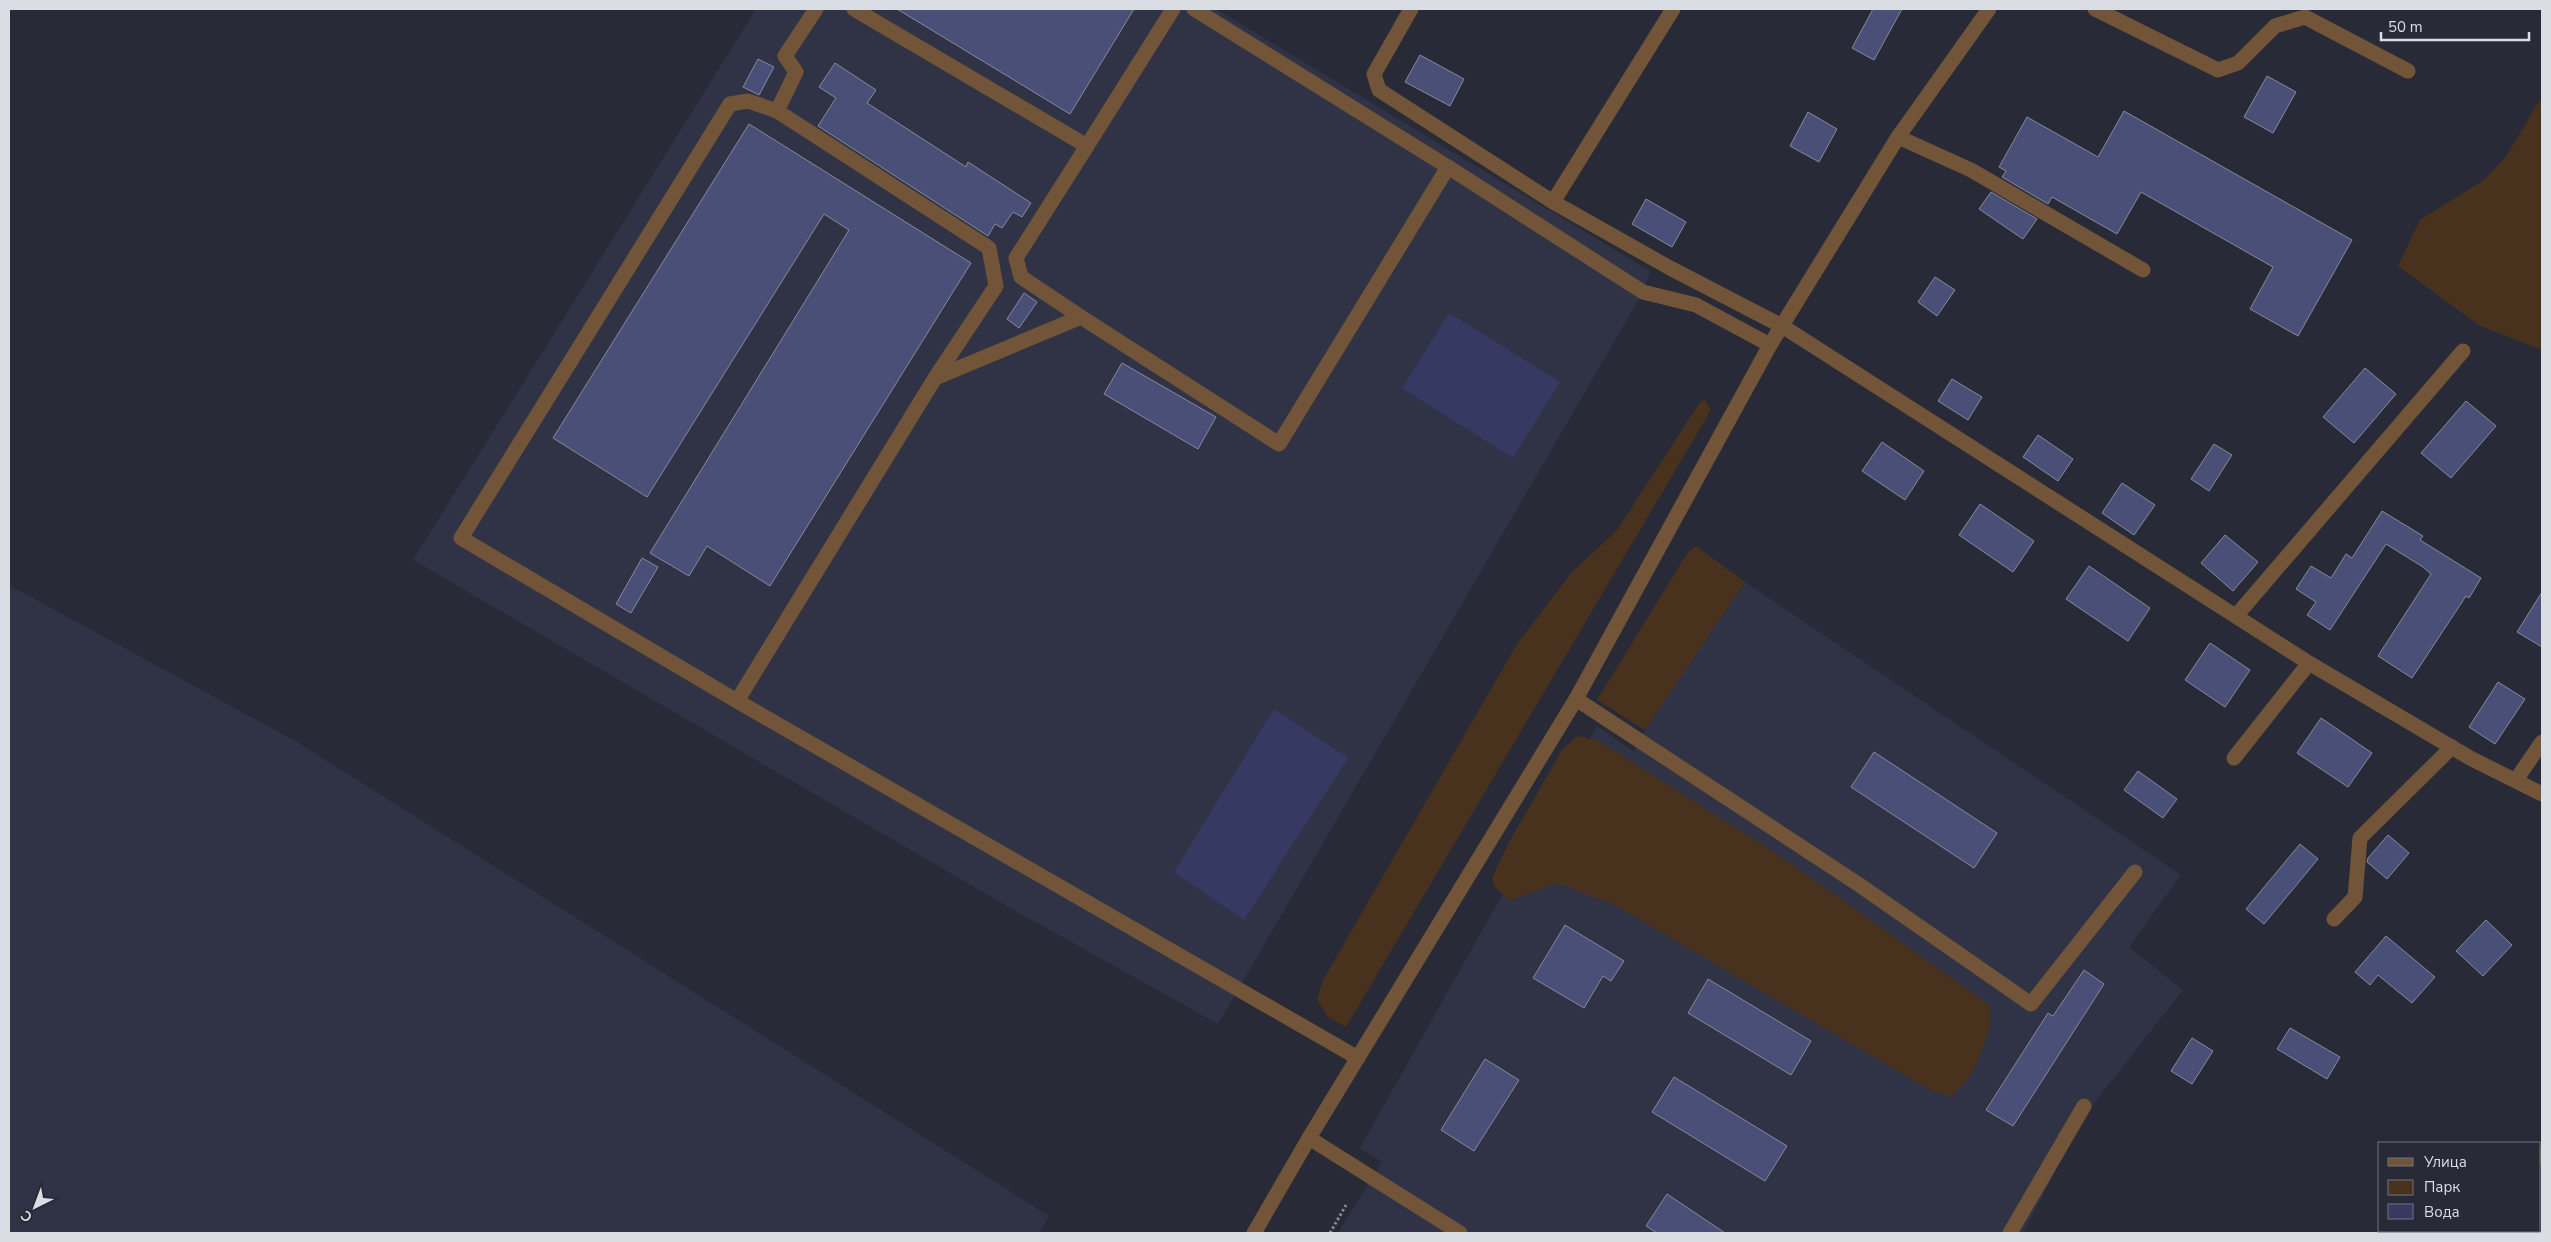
<svg xmlns="http://www.w3.org/2000/svg" width="2551" height="1242" viewBox="0 0 2551 1242" font-family="'Nunito Sans',sans-serif">
  <style>
    .built { fill: #303345 }
    .green { fill: #48321d }
    .water { fill: #363a62 }
    .building { fill: #4a4f78; stroke: #878a9a }
    .lines { fill: none; stroke-linecap: round; stroke-linejoin: round }
    .path { stroke: #878993; stroke-width: 3; stroke-dasharray: 2.5 2.5; stroke-linecap: butt }
    .minor { stroke: #725438; stroke-width: 15 }
  </style>
  <rect width="100%" height="100%" fill="#282a37"/>
  <g class="built">
    <path d="M756 9H1216L1650 271 1643 292 1218 1024 1005 905 413 560Z"/>
    <path d="M1745 582 2181 875 2129 947 2183 990 2087 1112 2023 1233H1338L1382 1162 1360 1148 1597 726 1634 752 1639 739Z"/>
    <path d="M9 585 297 742 1049 1216 1039 1233H9Z"/>
  </g>
  <g class="green">
    <path d="M2542 101V350L2480 326 2398 266 2420 220 2484 180 2507 155 2538 103Z"/>
    <path d="M1705 400 1711 410 1346 1027 1328 1017 1317 1000 1323 980 1517 644 1572 572 1617 530 1700 402Z"/>
    <path d="M1696 546 1745 582 1645 730 1597 700 1688 552Z"/>
    <path d="M1577 736 1597 740 1780 856 1989 1005C1996 1020 1980 1056 1973 1071 1968 1080 1959 1088 1953 1096L1932 1091 1613 904 1557 883 1510 901 1495 887 1492 878 1508 844 1562 750Z"/>
  </g>
  <g class="water">
    <path d="M1449 313 1560 382 1513 458 1402 388Z"/>
    <path d="M1274 709 1348 758 1244 920 1174 872Z"/>
  </g>
  <g class="building">
    <path d="M897 9H1134L1070 114Z"/>
    <path d="M1873 9H1902L1874 60 1852 48Z"/>
    <path d="M1420 55 1464 79 1450 106 1405 82Z"/>
    <path d="M758 59 774 67 759 95 743 87Z"/>
    <path d="M835 63 876 90 867 103 966 167 968 162 1031 203 1022 217 1013 212 1002 228 995 224 988 236 818 126 836 98 819 87Z"/>
    <path d="M2267 76 2296 92 2273 133 2244 117Z"/>
    <path d="M2124 111 2352 240 2298 336 2250 309 2273 267 2141 192 2117 234 2052 197 2048 204 2002 177 2006 171 1999 167 2027 117 2098 157Z"/>
    <path d="M1808 112 1837 129 1819 162 1790 146Z"/>
    <path d="M749 124 971 263 770 586 707 546 689 576 650 553 849 230 824 214 647 497 553 438Z"/>
    <path d="M1991 192 2037 219 2023 239 1979 209Z"/>
    <path d="M1646 199 1686 222 1672 247 1632 224Z"/>
    <path d="M1935 277 1955 290 1937 316 1918 302Z"/>
    <path d="M1024 293 1037 302 1019 328 1007 319Z"/>
    <path d="M1122 363 1216 417 1198 449 1104 394Z"/>
    <path d="M2365 368 2396 394 2354 443 2323 417Z"/>
    <path d="M1952 379 1982 397 1968 420 1938 401Z"/>
    <path d="M2466 401 2496 426 2451 478 2421 453Z"/>
    <path d="M2038 435 2073 459 2058 481 2023 457Z"/>
    <path d="M1882 442 1924 471 1905 500 1862 471Z"/>
    <path d="M2214 444 2232 455 2209 491 2191 479Z"/>
    <path d="M2122 483 2155 505 2134 535 2102 513Z"/>
    <path d="M1980 504 2034 541 2013 572 1959 535Z"/>
    <path d="M2382 511 2423 536 2420 540 2481 578 2469 598 2466 596 2412 678 2378 656 2431 574 2423 567 2386 544 2330 630 2307 615 2316 602 2296 589 2311 566 2331 578 2346 554 2352 558Z"/>
    <path d="M2225 535 2258 562 2233 591 2201 563Z"/>
    <path d="M642 558 658 567 631 613 616 604Z"/>
    <path d="M2089 566 2150 608 2128 641 2066 599Z"/>
    <path d="M2542 592V647L2517 632Z"/>
    <path d="M2210 643 2250 670 2225 707 2185 680Z"/>
    <path d="M2498 682 2525 699 2495 744 2469 727Z"/>
    <path d="M2321 718 2372 753 2348 787 2297 753Z"/>
    <path d="M1874 752 1997 833 1974 868 1851 787Z"/>
    <path d="M2138 771 2177 799 2163 818 2124 790Z"/>
    <path d="M2388 835 2409 853 2387 879 2367 862 2368 858Z"/>
    <path d="M2300 844 2318 859 2264 924 2246 909Z"/>
    <path d="M2486 920 2512 945 2483 976 2456 951Z"/>
    <path d="M1565 925 1624 961 1611 981 1603 976 1584 1008 1533 978Z"/>
    <path d="M2386 936 2435 977 2412 1003 2378 975 2370 985 2355 972Z"/>
    <path d="M2084 970 2104 984 2013 1126 1986 1110 2048 1013 2053 1016Z"/>
    <path d="M1708 979 1811 1041 1791 1075 1688 1013Z"/>
    <path d="M2290 1028 2340 1057 2327 1079 2277 1049Z"/>
    <path d="M2192 1038 2213 1051 2192 1084 2171 1071Z"/>
    <path d="M1485 1059 1519 1080 1474 1151 1441 1130Z"/>
    <path d="M1674 1077 1787 1146 1765 1181 1652 1112Z"/>
    <path d="M1667 1194 1725 1233H1657L1646 1226Z"/>
  </g>
  <g class="lines">
    <path class="path" d="M1330 1233 1346 1205"/>
    <g class="minor">
      <path d="M854 9 1087 146 1173 9"/>
      <path d="M1411 9 1374 74 1379 90 1553 202 1670 268 1782 326 2309 663 2470 758 2542 794"/>
      <path d="M2095 9 2218 70 2238 63 2275 26 2305 17 2408 71"/>
      <path d="M777 111 796 72 785 56 816 9"/>
      <path d="M1898 137 1971 170 2143 270"/>
      <path d="M1448 167 1643 292 1696 305 1770 345"/>
      <path d="M1553 202 1673 9"/>
      <path d="M1081 317 1021 277 1016 258 1087 146"/>
      <path d="M935 378 1081 317 1279 444 1448 167 1194 9"/>
      <path d="M2236 616 2463 351"/>
      <path d="M1576 699 1858 884 2031 1004 2135 872"/>
      <path d="M737 701 935 378 996 286 989 248 777 111 748 101 730 104 461 538 737 701 1358 1058"/>
      <path d="M2234 758 2309 663"/>
      <path d="M2516 780 2542 742"/>
      <path d="M2334 919 2355 897 2360 838 2452 747"/>
      <path d="M1309 1138 1460 1233"/>
      <path d="M2540 1158 2542 1154"/>
      <path d="M1254 1233 1309 1138 1576 699 1770 345 1898 137 1989 9"/>
      <path d="M2010 1233 2084 1106"/>
      <path d="M2496 1233 2497 1231"/>
    </g>
  </g>
  <rect width="2551" height="1242" fill="none" stroke="#dbdde5" stroke-width="20"/>
  <rect x="2378" y="1142" width="162" height="90" fill="#282a37" stroke="#70727d"/>
  <rect x="2388" y="1158" width="25" height="8" fill="#725438" stroke="#70727d"/>
  <text x="2424" y="1167" font-size="15" fill="#dbdde5">Улица</text>
  <rect x="2388" y="1180" width="25" height="15" fill="#48321d" stroke="#70727d"/>
  <text x="2424" y="1192" font-size="15" fill="#dbdde5">Парк</text>
  <rect x="2388" y="1204" width="25" height="15" fill="#363a62" stroke="#70727d"/>
  <text x="2424" y="1217" font-size="15" fill="#dbdde5">Вода</text>
  <g transform="translate(35 1207) rotate(222)" stroke="#282a37" stroke-width="4" paint-order="stroke">
  <path d="M0-4L9 19L0 12L-9 19Z" fill="#dbdde5"/>
  <text y="-8" font-size="14" font-weight="bold" text-anchor="middle" fill="#dbdde5">С</text>
  </g>
  <path d="M2381 32v8h148v-8" fill="none" stroke="#dbdde5" stroke-width="2.5"/>
  <text x="2388" y="32" font-size="15" fill="#dbdde5" stroke="#282a37" stroke-width="4" paint-order="stroke">50 m</text>
</svg>
